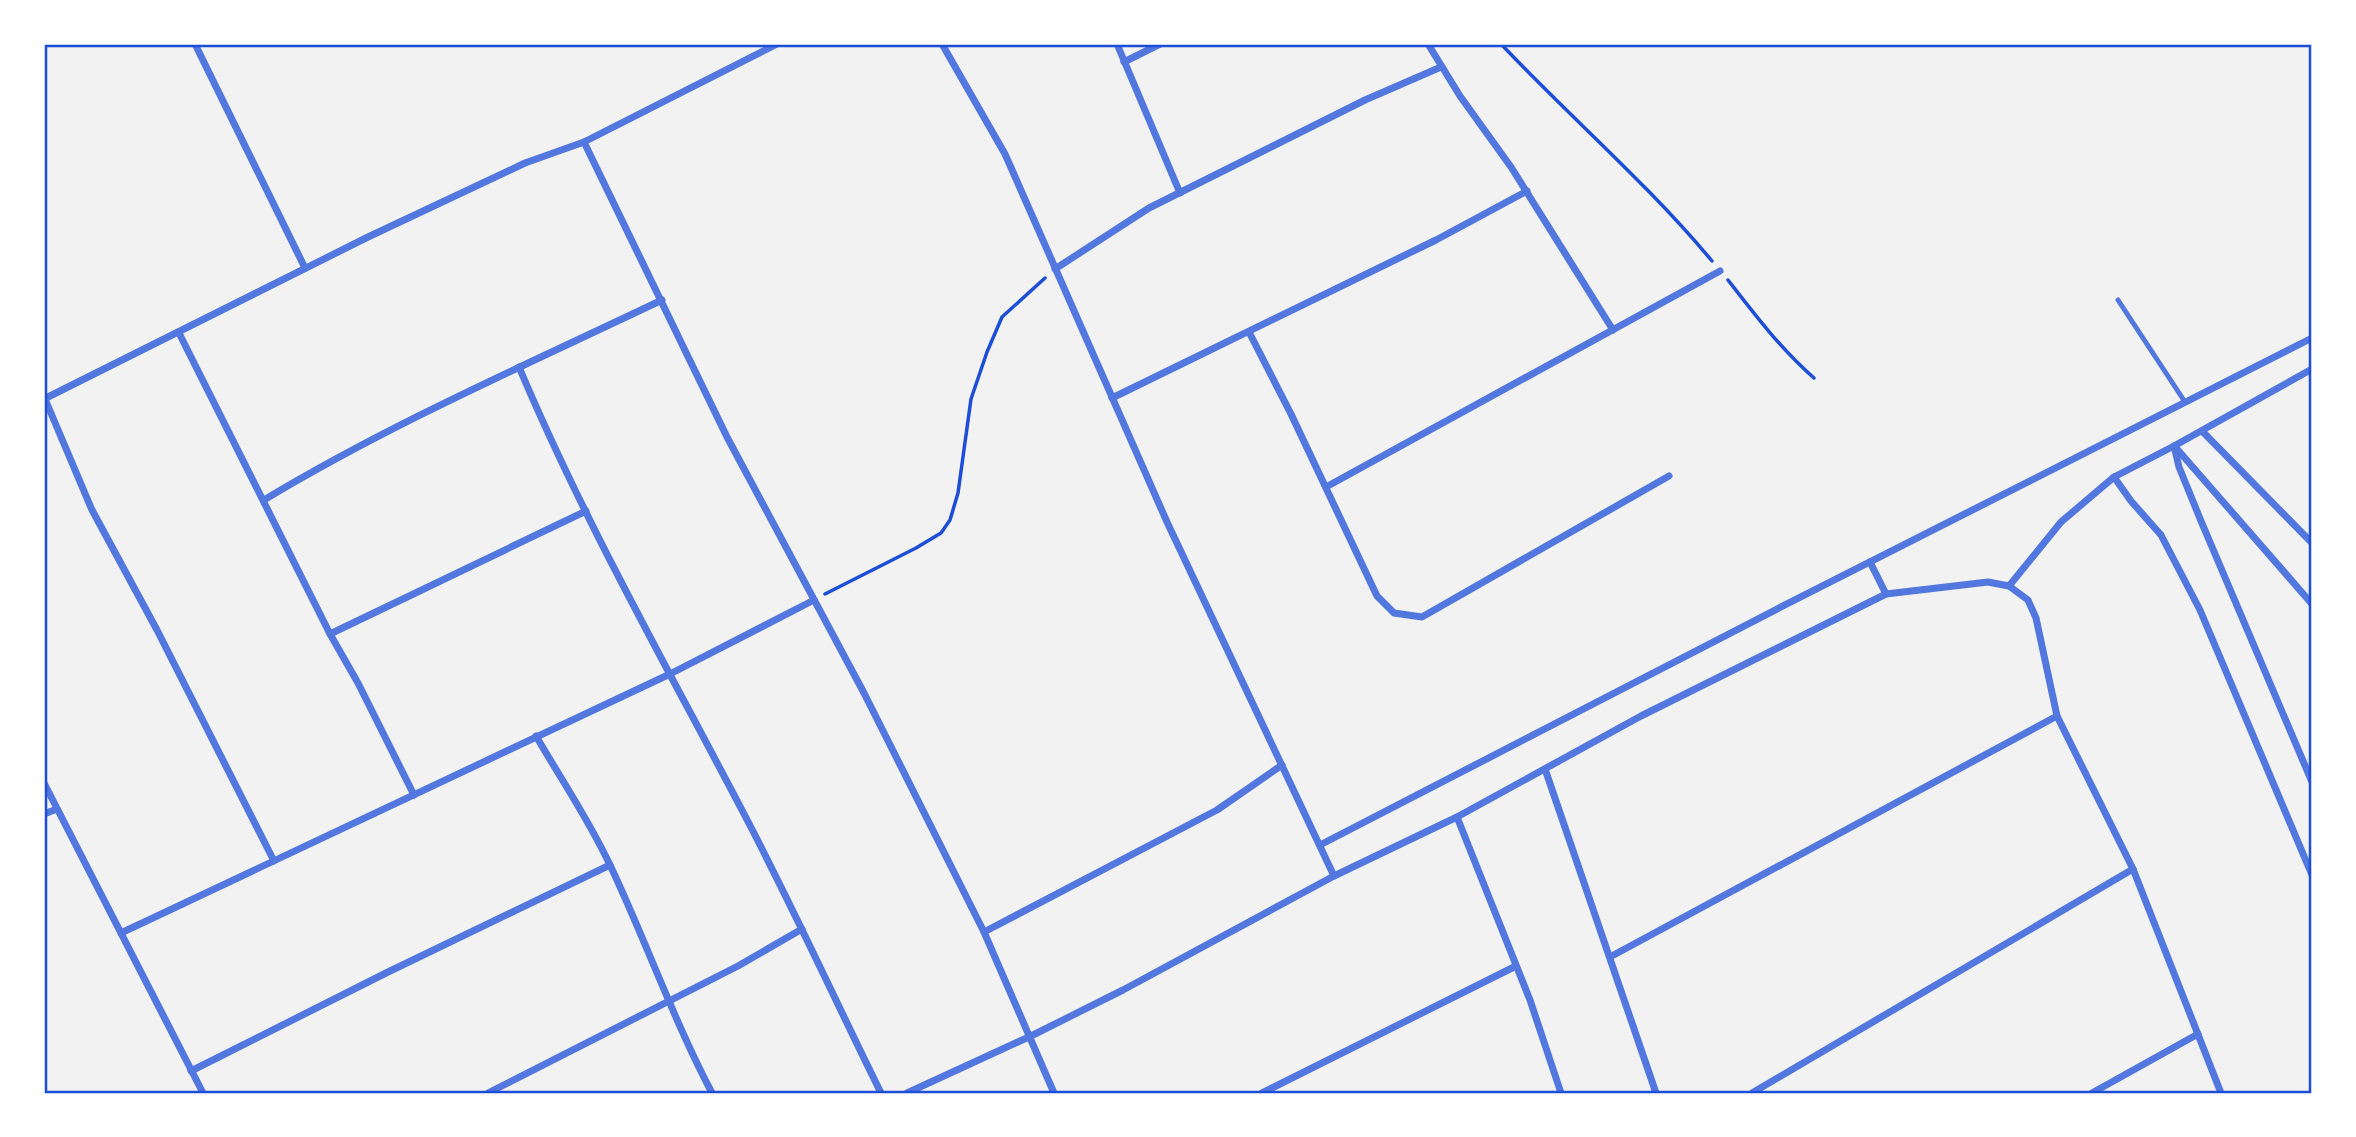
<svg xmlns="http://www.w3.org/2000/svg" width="2356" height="1137" viewBox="0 0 2356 1137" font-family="'IBM Plex Serif',serif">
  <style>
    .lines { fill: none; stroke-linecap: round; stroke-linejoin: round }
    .path { stroke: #1d4ed8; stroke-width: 3.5 }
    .service { stroke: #5277de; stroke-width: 5 }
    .minor { stroke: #5277de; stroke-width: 7 }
    .neatline { fill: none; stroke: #1d4ed8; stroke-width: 2.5 }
  </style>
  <rect width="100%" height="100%" fill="#f2f2f2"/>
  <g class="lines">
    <g class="path">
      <path d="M1501 44C1570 117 1647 183 1712 261"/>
      <path d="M1728 280C1755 315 1781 349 1814 378"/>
      <path d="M825 594 916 548 941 533 950 520 958 493 971 399 987 352 1002 317 1045 278"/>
    </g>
    <path class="service" d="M2118 300 2185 402"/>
    <g class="minor">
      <path d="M195 44 305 268"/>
      <path d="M942 44 1005 154 1167 522 1334 876"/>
      <path d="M1117 44 1180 193"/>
      <path d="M1428 44 1460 96 1511 167 1613 330"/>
      <path d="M1124 62 1160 44"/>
      <path d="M584 142 727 437 864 693 984 932 1054 1093"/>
      <path d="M1055 269 1149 208 1365 100 1441 67"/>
      <path d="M1249 332 1291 414 1377 596 1394 613 1422 617 1669 476"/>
      <path d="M179 333 330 634 358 683 414 795"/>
      <path d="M519 367C584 521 666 665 743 812 792 905 835 1000 881 1093"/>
      <path d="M1112 398 1436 240 1527 191"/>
      <path d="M44 399 368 237 525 163 584 142 777 44"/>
      <path d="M45 399 92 510 157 630 274 861"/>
      <path d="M2202 431 2312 543"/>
      <path d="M2174 446 2179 467 2201 521 2312 782"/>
      <path d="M2177 449 2312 604"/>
      <path d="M2114 477 2131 501 2161 535 2200 610 2312 875"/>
      <path d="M1326 487 1720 271"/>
      <path d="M264 500C392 423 528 364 662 300"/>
      <path d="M1870 562 1886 594"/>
      <path d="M2009 586 2061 522 2114 477 2174 446 2312 369"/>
      <path d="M330 634 586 511"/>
      <path d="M536 736C561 779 589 820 610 865 646 941 673 1019 712 1093"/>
      <path d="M1545 769 1656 1093"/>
      <path d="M44 783 203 1093"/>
      <path d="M44 814 57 809"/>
      <path d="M1457 817 1530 1000 1561 1093"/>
      <path d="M1320 845 1779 608 2312 338"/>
      <path d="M984 932 1217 810 1282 765"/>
      <path d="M121 933 670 674 814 600"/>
      <path d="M1610 957 2057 716"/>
      <path d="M191 1071 388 972 610 865"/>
      <path d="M488 1093 738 966 802 929"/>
      <path d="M907 1093 1031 1036 1123 990 1334 876 1457 817 1641 716 1886 594 1988 582 2009 586 2028 600 2036 618 2057 716 2133 869 2221 1093"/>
      <path d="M1262 1093 1516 966"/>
      <path d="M1752 1093 2133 869"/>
      <path d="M2092 1093 2198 1034"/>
    </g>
  </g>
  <rect width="2356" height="1137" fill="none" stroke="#ffffff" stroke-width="91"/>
  <rect x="46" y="46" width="2264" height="1046" class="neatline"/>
</svg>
